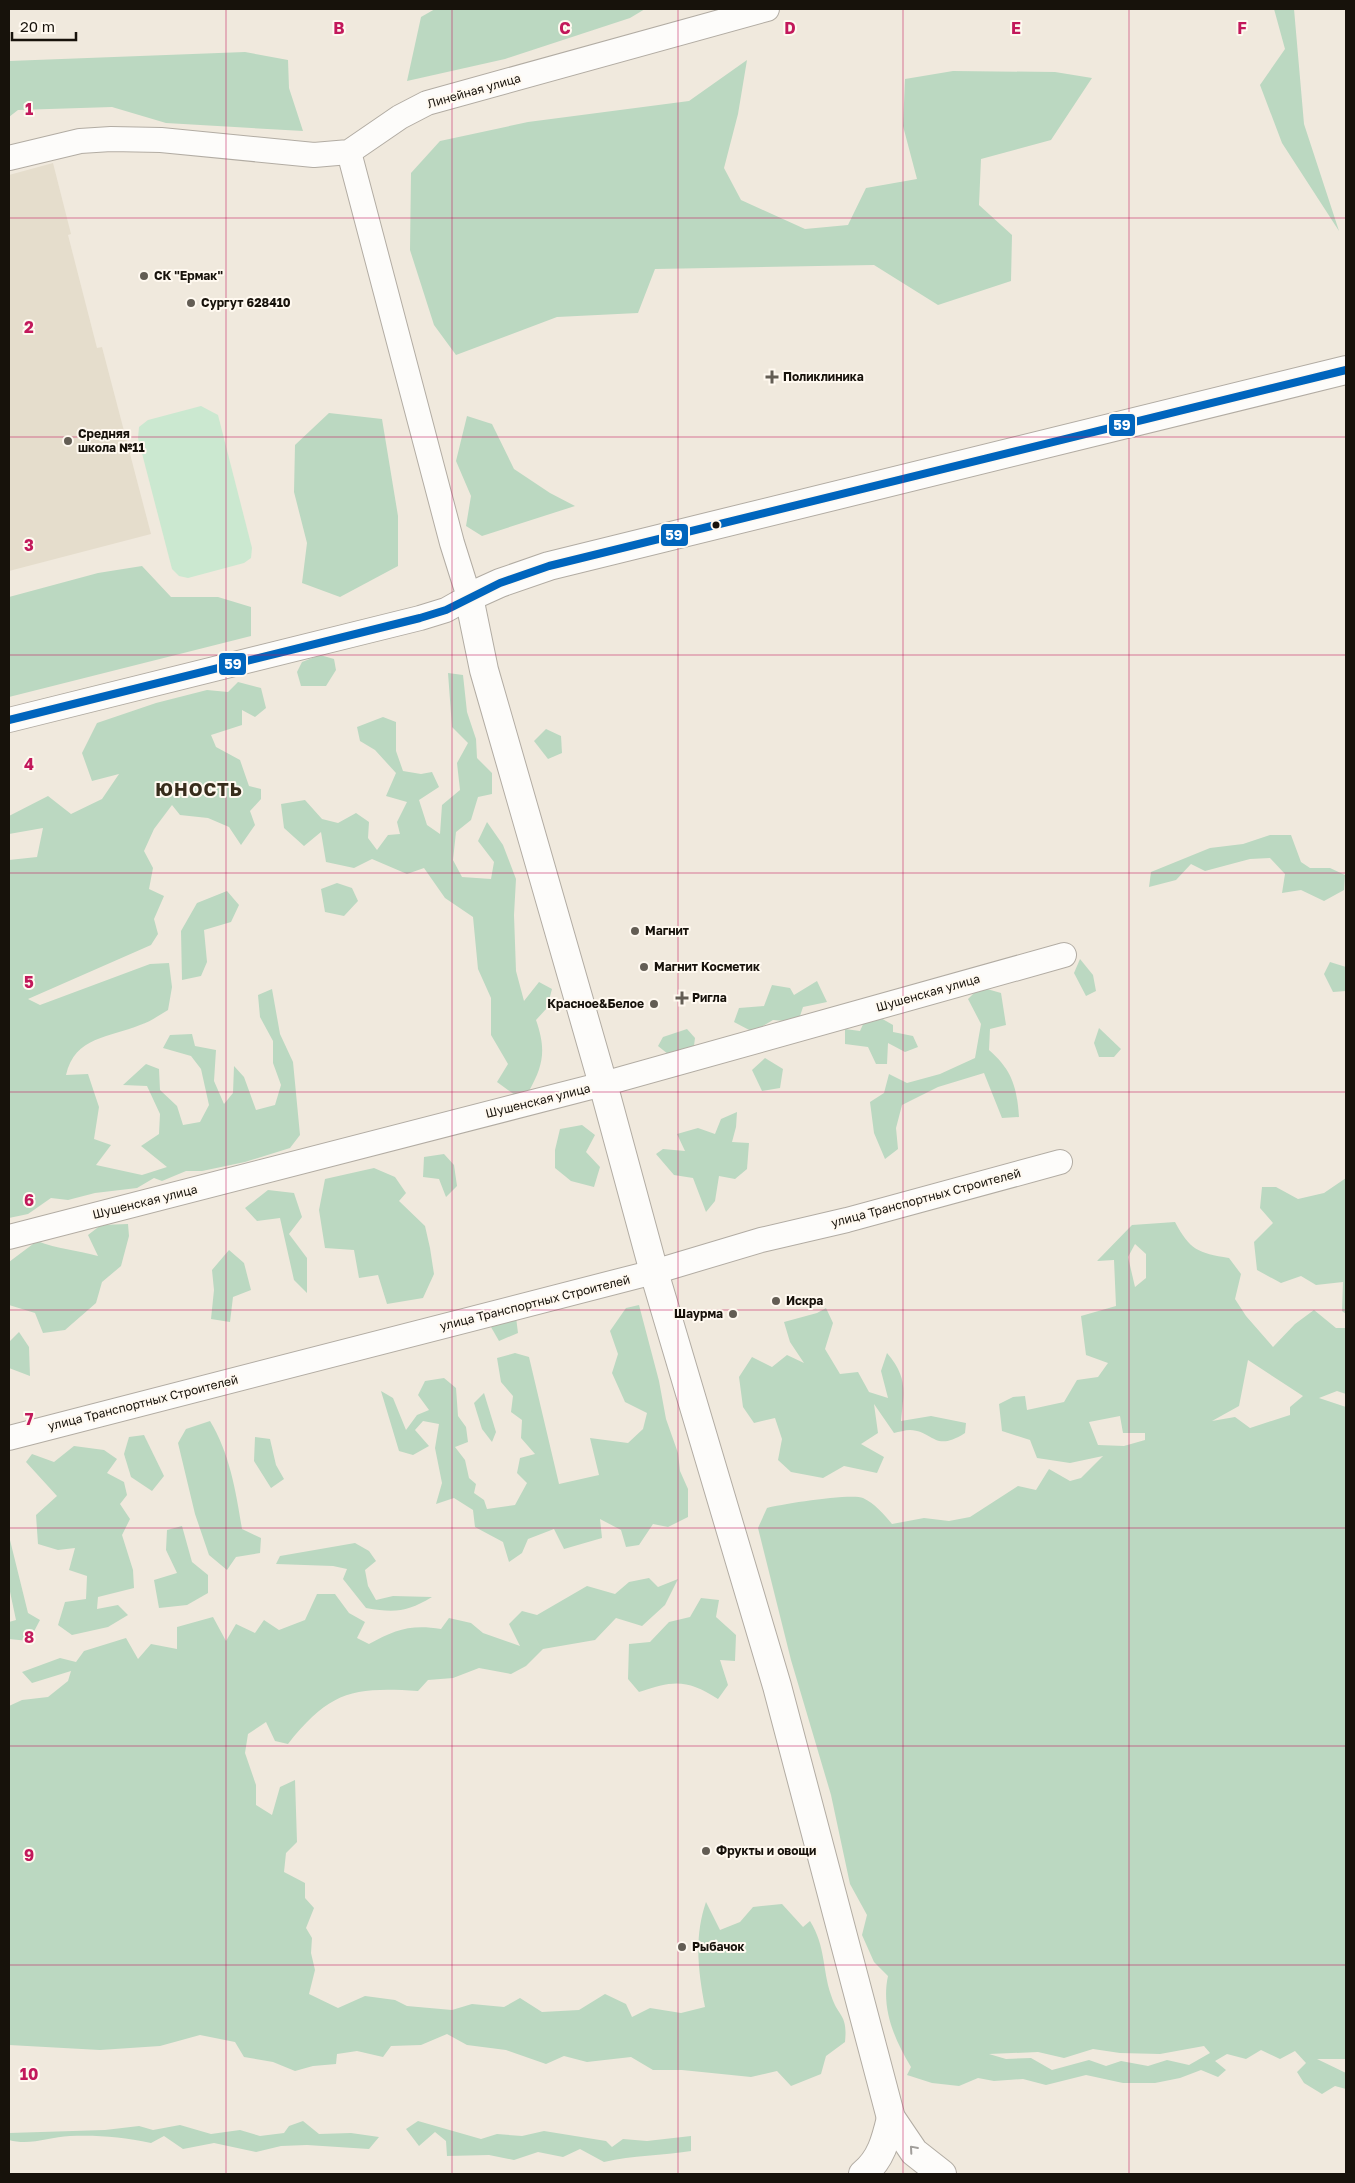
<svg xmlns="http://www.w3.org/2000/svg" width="1355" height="2183" viewBox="0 0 1355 2183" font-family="'Golos Text',sans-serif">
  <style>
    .education { fill: #e5ddcc }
    .green { fill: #cbe8d0 }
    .forest { fill: #bbd8c1; fill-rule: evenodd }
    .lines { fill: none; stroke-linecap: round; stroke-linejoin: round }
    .minor-casing { stroke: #b2aca3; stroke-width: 26 }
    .tertiary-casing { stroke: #b2aca3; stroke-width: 30 }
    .minor { stroke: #fdfcfa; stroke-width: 24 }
    .tertiary { stroke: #fdfcfa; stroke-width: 28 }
    .bus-1-casing { stroke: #fff9f0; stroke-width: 11 }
    .bus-1 { stroke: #0065bd; stroke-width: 8 }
    .oneway { stroke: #a19e9a }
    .grid { fill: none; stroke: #c2185b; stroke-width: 1; stroke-opacity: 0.55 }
    .poi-dot { fill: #635d54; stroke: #fff9f0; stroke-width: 2 }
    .bus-dot { fill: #17120b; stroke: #fff9f0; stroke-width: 2 }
    .labels { text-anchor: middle; stroke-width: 4; stroke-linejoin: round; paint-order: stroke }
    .street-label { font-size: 12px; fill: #17120b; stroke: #fff9f0 }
    .poi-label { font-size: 12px; font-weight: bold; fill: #17120b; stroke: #fff9f0; text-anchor: start }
    .district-label { font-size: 18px; font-weight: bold; letter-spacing: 1px; fill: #372c1b; stroke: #fff9f0 }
    .grid-label { font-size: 16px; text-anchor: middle; font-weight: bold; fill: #c2185b; stroke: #fff9f0; stroke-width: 4; stroke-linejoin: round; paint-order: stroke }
    .line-badge { stroke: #fff9f0; stroke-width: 2 }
    .badge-label { font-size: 14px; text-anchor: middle; font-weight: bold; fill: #fff }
  </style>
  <rect width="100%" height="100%" fill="#f0e9dd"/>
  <path class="education" d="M53 163 71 234 68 235 97 348 102 347 151 534 9 571V175Z"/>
  <path class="green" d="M201 406 218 415 252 548 251 558 244 563 188 578 179 576 172 569 138 438 139 427 148 420Z"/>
  <g class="forest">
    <path d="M435 9H645L630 18 505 59 407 81 421 17Z"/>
    <path d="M1274 9H1294L1304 124 1339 231 1282 143 1260 85 1285 49Z"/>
    <path d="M245 52 288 60 289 88 303 131 166 123 112 107 18 110 9 117V61Z"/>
    <path d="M747 60 738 114 724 168 741 200 805 229 848 225 866 188 917 179 903 126 905 79 953 71 1055 72 1092 78 1051 140 981 159 979 205 1012 235 1011 281 938 305 874 265 655 269 638 313 557 317 456 355 434 325 410 250 411 173 440 141 528 122 689 101Z"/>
    <path d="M329 413 382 419 398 516V566L340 597 302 583 307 543 294 492 295 445Z"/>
    <path d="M467 416 492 424 514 469 550 493 575 506 482 536 466 526 471 496 456 461Z"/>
    <path d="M142 566 171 597H218L251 607V636L9 697V597L98 573Z"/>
    <path d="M320 655 334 659 336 670 326 686H301L297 672 302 662Z"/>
    <path d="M448 673 463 675 467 712 476 739 477 758 492 773V794L478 797 471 820 456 832 453 860 462 877 491 879 494 862 478 841 487 822 503 845 516 879 514 915 516 971 524 1001 539 982 552 989 547 1008 536 1020C546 1049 544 1064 529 1091L515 1095 497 1082 508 1064 491 1035V998L478 969 473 917 445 898 424 868 407 874 372 859 354 868 326 862 321 832 304 846 284 828 281 804 305 800 322 819 338 823 356 813 369 822 368 838 377 850 388 835 400 834 397 822 407 802 386 796 396 773 375 750 360 741 357 727 383 717 396 722V751L403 771 421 774 432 772 439 787 419 800 427 825 440 834 442 805 460 790 457 763 468 743 452 727Z"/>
    <path d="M238 682 261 688 266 708 255 717 242 710V725L211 735 216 747 240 760 249 786 261 789V799L250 811 255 825 241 845 229 827 208 818 180 815 172 805 154 829 144 851 153 868 149 889 164 896 154 919 158 934 151 945 28 999 40 1005 150 964 169 963 172 987 168 1010C159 1015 150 1022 140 1025 109 1038 75 1036 66 1075L88 1074 99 1107 94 1139 111 1145 96 1165 142 1175 167 1167 141 1146 159 1134 160 1114 147 1086 123 1085 146 1064 159 1069 160 1090 177 1106 183 1125 200 1122 209 1105 201 1069 191 1056 163 1048 170 1035 192 1034 195 1046 216 1050 214 1081 224 1104 233 1093 234 1066 244 1077 256 1110 275 1105 281 1085 273 1063V1041L260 1017 258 995 272 989 280 1034 293 1062 300 1135 290 1148 245 1162 202 1171H186L162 1181 154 1178 137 1188 95 1193 68 1200 51 1198 28 1214 9 1218V860L37 857 43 828 9 834V816L48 796 71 814 102 799 119 774 92 781 82 753 97 723 156 703 207 690 228 692Z"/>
    <path d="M546 729 561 736 562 753 548 759 534 741Z"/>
    <path d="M1270 835H1291L1301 862 1310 868H1330L1345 875 1344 890 1324 901 1301 890 1282 893 1285 874 1270 858 1250 859 1205 871 1191 864 1176 880 1149 887 1151 872 1210 848 1243 844Z"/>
    <path d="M337 883 352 888 358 901 344 916 325 912 321 889Z"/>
    <path d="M227 891 239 905 231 922 204 930 207 962 201 976 182 980 181 931 197 903Z"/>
    <path d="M1080 959 1093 975 1096 991 1086 996 1074 973Z"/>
    <path d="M1330 962 1346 967V991L1333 992 1324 974Z"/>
    <path d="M817 981 827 1002 803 1007 798 1022 773 1020 753 1032 734 1022 739 1008 764 1006 772 985 790 988 794 995Z"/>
    <path d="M980 987 1001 993 1006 1025 990 1029 989 1050C1012 1070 1017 1087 1019 1117L1002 1118 984 1073 938 1087 902 1105 896 1128 898 1149 885 1159 874 1133 870 1102 884 1093 889 1074 907 1083 940 1074 975 1058 981 1024 968 999Z"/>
    <path d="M879 1017 893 1025V1032L913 1036 918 1047 905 1052 888 1043 887 1064H876L868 1047 845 1044V1029L860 1031 865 1020Z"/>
    <path d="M1099 1028 1121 1049 1114 1057H1099L1094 1043Z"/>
    <path d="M687 1029 695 1038 693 1054 673 1058 658 1046 663 1037Z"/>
    <path d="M765 1058 783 1069 780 1088 762 1091 752 1070Z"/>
    <path d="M737 1112 736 1127 732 1142 749 1143 747 1169 735 1179 719 1176 715 1201 706 1212 693 1178 674 1175 656 1154 663 1149 685 1151 677 1134 698 1128 715 1134 721 1119Z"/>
    <path d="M582 1125 595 1135 586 1152 600 1167 594 1187 571 1181 555 1168V1150L560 1129Z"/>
    <path d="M444 1154 454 1165 457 1186 446 1197 439 1179 423 1177 424 1157Z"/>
    <path d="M374 1168 395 1177 406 1193 399 1201 425 1226 430 1248 434 1274 423 1298 387 1304 378 1275 359 1278 354 1250 325 1248 319 1210 325 1179Z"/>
    <path d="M1346 1178V1314L1342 1311 1343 1282 1316 1285 1301 1276 1281 1283 1257 1270 1254 1242 1273 1223 1260 1208 1262 1187H1276L1298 1199 1324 1193Z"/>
    <path d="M268 1190 294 1193 302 1217 289 1234 307 1258V1293L294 1280 280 1218 257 1221 245 1208Z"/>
    <path d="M1175 1222C1190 1250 1198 1253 1229 1258L1241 1274 1235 1299 1246 1316 1273 1347 1295 1324 1314 1310 1336 1328H1346V1394L1337 1391 1319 1398 1346 1407V2059H1317L1346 2073V2089L1335 2086 1322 2094 1304 2083 1297 2072 1306 2063 1295 2051 1280 2059 1261 2050 1246 2059 1227 2054 1215 2061 1226 2070 1218 2077 1201 2070 1180 2078 1155 2083H1123L1086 2075 1046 2085 1023 2079 994 2081 978 2078 959 2086 932 2083 907 2075 911 2067C894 2039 881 2008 888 1976L874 1962 862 1935 867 1915 850 1884 831 1795 791 1660 758 1528 767 1508C781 1504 852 1493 863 1498 874 1503 884 1514 892 1524L924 1518 949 1521 970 1517 1018 1486 1036 1490 1049 1469 1070 1481 1081 1478 1103 1456 1070 1463 1037 1458 1030 1440 1002 1431 999 1404 1013 1397 1025 1396 1027 1410 1064 1402 1077 1380 1098 1377 1108 1363 1086 1355 1081 1316 1116 1306 1114 1260 1097 1261 1132 1225ZM1135 1244 1146 1254V1278L1135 1287 1128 1257ZM1248 1360 1303 1396 1290 1407V1415L1250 1428 1235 1417 1212 1421 1239 1406ZM1120 1416 1123 1433H1145V1440L1124 1446 1098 1445 1089 1422ZM1204 2046 1210 2053 1189 2065 1167 2060 1148 2066 1121 2061 1106 2066 1089 2060 1052 2070 1031 2058 1006 2059 989 2054 1038 2052 1064 2058 1093 2049 1120 2053 1160 2054Z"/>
    <path d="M128 1224 129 1236 121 1266 102 1282 96 1303 65 1330 43 1333 35 1313 9 1305V1262L37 1241C58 1249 76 1250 98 1256L88 1235 101 1225Z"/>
    <path d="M229 1250 244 1263 251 1290 233 1297 230 1322 211 1319 214 1290 212 1270Z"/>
    <path d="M639 1305 659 1381 666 1419 678 1453 680 1471 688 1489V1517L668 1527 653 1524 639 1545 626 1547 621 1530 600 1519 602 1538 564 1549 554 1529 528 1539 522 1553 509 1562 503 1542 475 1527 473 1510 454 1498 436 1504 442 1483 435 1448 439 1424 423 1421 415 1430 429 1446 413 1455 399 1451 381 1391 393 1398 406 1430 417 1415 429 1410 418 1395 425 1381 444 1378 456 1388 458 1416 466 1427 468 1442 455 1447 465 1460 469 1478 476 1484 474 1493 484 1500 487 1509 515 1505 527 1483 517 1473 520 1458 535 1454 521 1438 522 1420 511 1412 513 1396 501 1382 497 1358 515 1353 529 1357 559 1484 599 1475 590 1438 628 1443 643 1429 647 1413 625 1402 612 1373 618 1354 610 1331 626 1308Z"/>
    <path d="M826 1308 833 1323 825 1349 840 1374 858 1372 869 1392 888 1398 881 1371 887 1353C908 1378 904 1391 901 1421L931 1416 966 1423 965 1433C934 1453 934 1431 910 1430 905 1430 899 1432 894 1433L874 1404 878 1433 861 1444 884 1457 877 1473 844 1466 823 1478 791 1472 778 1460 782 1439 775 1418 754 1423 743 1407 739 1377 752 1357 772 1367 787 1355 804 1363 790 1342 784 1322 817 1313Z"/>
    <path d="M502 1317H516L518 1333 499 1341 491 1327Z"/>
    <path d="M19 1332 29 1347 30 1376 9 1368V1342Z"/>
    <path d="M484 1393 496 1432 492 1442 482 1429 474 1403Z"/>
    <path d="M210 1421C230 1454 236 1492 242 1529L261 1538 260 1553 236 1557 227 1570 209 1555 195 1514 178 1443 186 1429Z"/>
    <path d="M144 1435 164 1476 152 1491 131 1477 124 1454 129 1437Z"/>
    <path d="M255 1437 270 1439 276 1465 284 1479 271 1488 254 1461Z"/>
    <path d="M74 1446 104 1450 117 1459 107 1473 124 1482 127 1495 120 1504 130 1519 122 1535 133 1570 134 1588 98 1597 97 1609 118 1605 128 1615 108 1627 72 1635 58 1625 65 1602 86 1599 87 1576 69 1570 75 1548 58 1550 38 1544 36 1515 57 1496 26 1462 32 1454 54 1462Z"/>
    <path d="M182 1526 192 1562 208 1575V1593L187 1605 159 1608 154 1580 177 1573 166 1550 167 1530Z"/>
    <path d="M9 1536 28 1613 40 1620 29 1641 9 1639V1622L16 1620 9 1587Z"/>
    <path d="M355 1543 369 1551 376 1561 365 1570 368 1586 376 1600 393 1596 432 1597C407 1612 395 1613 366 1608L343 1579 347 1569 333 1566 276 1564 280 1556Z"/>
    <path d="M649 1578 658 1587 678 1579 665 1605 642 1626 616 1618 595 1640 543 1649 526 1666 511 1674 479 1668 453 1678 428 1680 418 1691C353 1687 330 1691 288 1744L275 1741 266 1722 248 1734 245 1753 256 1785V1805L272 1815 280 1787 295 1780 297 1842 286 1853 284 1872 305 1883V1898L314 1908 306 1928 312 1938 311 1953 315 1970 309 1994 338 2008 365 1996 395 2000 407 2006 452 2010 472 2004 504 2007 520 1998 542 2012 579 2010 605 1994 626 2004 632 2017 650 2008 681 2013 705 2007C698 1971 694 1937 706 1902L720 1930 740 1922 753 1907 782 1904 803 1927 810 1921C826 1947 822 1968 831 1995 838 2018 848 2013 845 2042L826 2056 821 2074 791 2086 777 2071 751 2077 682 2070H653L631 2057 587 2062 564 2056 546 2064 506 2050 467 2045 447 2034 421 2045 391 2046 383 2057 357 2051 337 2054 336 2064 313 2066 295 2071 273 2062 244 2057 235 2042 200 2035 160 2046 100 2050 9 2045V1706L22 1700 48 1697 68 1681 71 1671 32 1683 22 1672 60 1658 76 1662 84 1651 126 1638 138 1659 151 1644 177 1649V1627L213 1617 226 1641 236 1624 255 1633 264 1620 279 1630 305 1620 317 1594H335L349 1613 365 1622 357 1638 369 1644C395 1630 410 1624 441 1629L449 1618 471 1623 483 1633 520 1646 509 1624 522 1611 537 1615 587 1586 615 1594 629 1582Z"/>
    <path d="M701 1598 719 1600 716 1617 736 1635 735 1661 720 1660 728 1685 718 1699C687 1679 674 1680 639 1692L628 1679 629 1644 650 1642 669 1622 690 1617Z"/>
    <path d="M303 2121 319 2134 351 2133 379 2137 369 2149 307 2145 281 2146 256 2152 214 2143 183 2149 164 2136 151 2143C123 2137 99 2135 70 2136 49 2137 30 2146 9 2140V2133L105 2130 139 2126 153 2130 180 2125 211 2134 240 2130 260 2136 284 2133 289 2126Z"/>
    <path d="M418 2121 481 2139 497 2134 522 2136 544 2131 606 2141 612 2147 623 2139 647 2141 691 2136V2151C662 2156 633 2155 604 2162L580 2149 563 2157 538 2152 514 2160 489 2155 447 2156 446 2141 435 2132 419 2146 406 2129Z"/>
  </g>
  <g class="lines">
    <defs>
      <g id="minor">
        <path d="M9 158 80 141 111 139 161 140 314 155 349 152 400 117 427 103 767 9"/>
        <path d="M9 720 420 618 446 610 469 597 452 543 349 152"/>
        <path d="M9 1237 603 1084 1064 955"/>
        <path d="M9 1438 654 1272 761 1240 847 1220 1060 1162"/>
      </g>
      <g id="tertiary">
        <path d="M863 2174C881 2160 886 2139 891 2118"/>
        <path d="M942 2174 914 2152 891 2118 777 1686 654 1272 603 1084 484 670 469 597 500 583 549 566 1346 370"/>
      </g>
    </defs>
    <use href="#minor" class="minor-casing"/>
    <use href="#tertiary" class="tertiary-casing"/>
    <use href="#minor" class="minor"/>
    <use href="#tertiary" class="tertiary"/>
    <defs>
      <path id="bus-1" d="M9 720 420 618 446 610 500 583 549 566 1346 370"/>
    </defs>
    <use href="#bus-1" class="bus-1-casing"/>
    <use href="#bus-1" class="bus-1"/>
  </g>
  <defs><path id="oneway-chevron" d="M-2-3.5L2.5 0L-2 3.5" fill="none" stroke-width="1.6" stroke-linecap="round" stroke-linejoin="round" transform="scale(1.25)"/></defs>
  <use class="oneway" href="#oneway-chevron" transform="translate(913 2149) rotate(-131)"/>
  <path class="grid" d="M226 9V2174M452 9V2174M678 9V2174M903 9V2174M1129 9V2174M9 218H1346M9 437H1346M9 655H1346M9 873H1346M9 1092H1346M9 1310H1346M9 1528H1346M9 1746H1346M9 1965H1346"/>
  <g class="poi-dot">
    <circle cx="144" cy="276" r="5"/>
    <circle cx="191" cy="303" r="5"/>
    <path d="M769.5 369.5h5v5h5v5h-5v5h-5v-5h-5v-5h5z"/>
    <circle cx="68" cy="441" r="5"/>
    <circle cx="635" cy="931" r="5"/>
    <circle cx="644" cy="967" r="5"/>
    <path d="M679.5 990.5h5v5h5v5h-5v5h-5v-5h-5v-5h5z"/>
    <circle cx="654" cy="1004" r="5"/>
    <circle cx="776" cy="1301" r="5"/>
    <circle cx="733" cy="1314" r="5"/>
    <circle cx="706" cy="1851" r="5"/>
    <circle cx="682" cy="1947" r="5"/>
  </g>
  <circle class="bus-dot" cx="716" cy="525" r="4.5"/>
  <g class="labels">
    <g class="street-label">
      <text transform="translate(474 91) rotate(-16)" y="4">Линейная улица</text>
      <text transform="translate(928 993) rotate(-16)" y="4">Шушенская улица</text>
      <text transform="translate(538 1101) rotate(-14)" y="4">Шушенская улица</text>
      <text transform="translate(926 1198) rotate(-15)" y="4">улица Транспортных Строителей</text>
      <text transform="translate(145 1202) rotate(-14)" y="4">Шушенская улица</text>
      <text transform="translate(535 1303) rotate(-14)" y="4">улица Транспортных Строителей</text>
      <text transform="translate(143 1403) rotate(-14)" y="4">улица Транспортных Строителей</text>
    </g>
    <g class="poi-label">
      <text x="154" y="280">СК "Ермак"</text>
      <text x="201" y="307">Сургут 628410</text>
      <text x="783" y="381">Поликлиника</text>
      <text x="78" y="438">Средняя<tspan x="78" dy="14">школа №11</tspan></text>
      <text x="645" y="935">Магнит</text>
      <text x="654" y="971">Магнит Косметик</text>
      <text x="692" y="1002">Ригла</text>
      <text x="644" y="1008" text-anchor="end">Красное&amp;Белое</text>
      <text x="786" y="1305">Искра</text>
      <text x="723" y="1318" text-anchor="end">Шаурма</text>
      <text x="716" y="1855">Фрукты и овощи</text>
      <text x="692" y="1951">Рыбачок</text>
    </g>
    <g class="district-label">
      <text x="199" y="796">ЮНОСТЬ</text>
    </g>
  </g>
  <g class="grid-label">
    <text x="339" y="34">B</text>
    <text x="565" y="34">C</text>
    <text x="790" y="34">D</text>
    <text x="1016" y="34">E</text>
    <text x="1242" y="34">F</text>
    <text x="29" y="115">1</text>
    <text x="29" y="333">2</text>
    <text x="29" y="551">3</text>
    <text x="29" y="770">4</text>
    <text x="29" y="988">5</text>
    <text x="29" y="1206">6</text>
    <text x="29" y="1425">7</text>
    <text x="29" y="1643">8</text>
    <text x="29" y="1861">9</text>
    <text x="29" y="2080">10</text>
  </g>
  <g class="line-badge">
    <rect x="1108" y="413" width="28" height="24" rx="5" fill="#0065bd"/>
    <rect x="660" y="523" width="29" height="24" rx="5" fill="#0065bd"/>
    <rect x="218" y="652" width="29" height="24" rx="5" fill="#0065bd"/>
  </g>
  <g class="badge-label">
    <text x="1122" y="430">59</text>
    <text x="674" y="540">59</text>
    <text x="233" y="669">59</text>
  </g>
  <rect width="1355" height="2183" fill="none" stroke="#17120b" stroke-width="20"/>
  <path d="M12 32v8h64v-8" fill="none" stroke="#17120b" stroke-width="2.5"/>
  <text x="20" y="32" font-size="15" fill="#17120b" stroke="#fff9f0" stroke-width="4" paint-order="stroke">20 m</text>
</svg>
